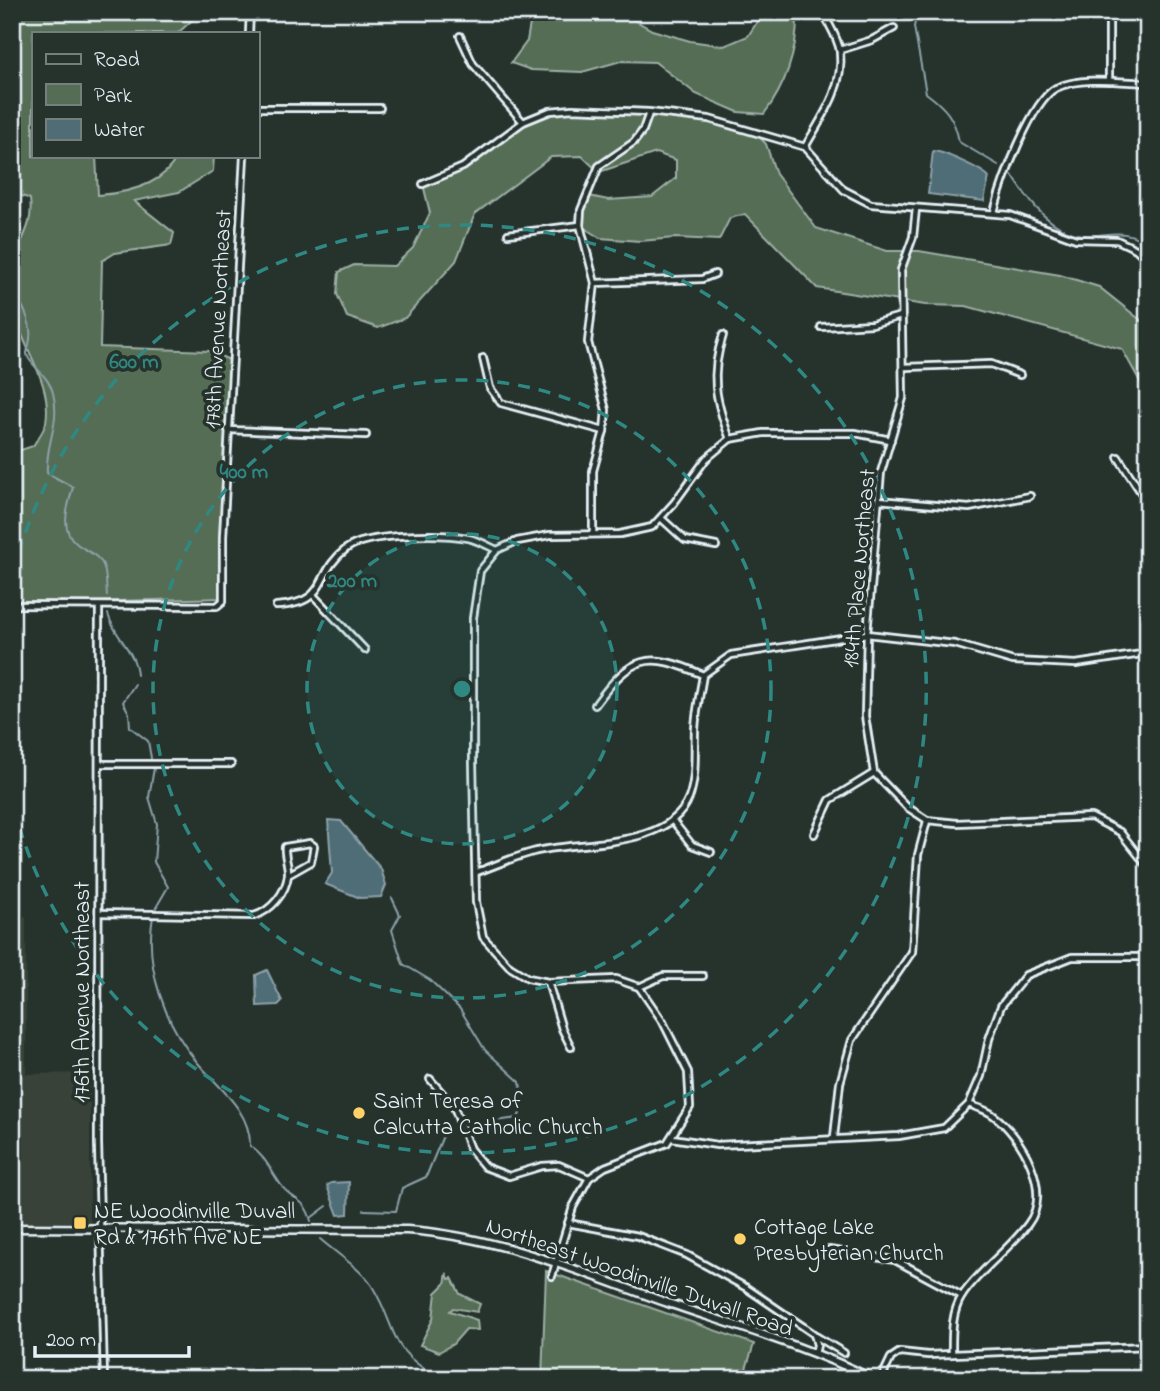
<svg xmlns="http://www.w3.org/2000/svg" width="1160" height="1391" viewBox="0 0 1160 1391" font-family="'Indie Flower',sans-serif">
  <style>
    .built { fill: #394238 }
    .green { fill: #546d54; stroke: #9eafa6; stroke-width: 2 }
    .water { fill: #506d76; stroke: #8da2aa; stroke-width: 2 }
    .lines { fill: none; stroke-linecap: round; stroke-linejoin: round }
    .stream { stroke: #8da2aa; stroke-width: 2 }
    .street-casing { stroke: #e8f1f8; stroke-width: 10 }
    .secondary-casing { stroke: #e8f1f8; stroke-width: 11 }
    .street { stroke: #26332d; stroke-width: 4.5 }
    .secondary { stroke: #26332d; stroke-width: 6 }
    .ring { fill: none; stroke: #308883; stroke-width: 3.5; stroke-dasharray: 12 9 }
    .poi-dot { fill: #ffd166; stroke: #26332d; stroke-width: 2.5 }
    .labels { text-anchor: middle; stroke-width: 7; stroke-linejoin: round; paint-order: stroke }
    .street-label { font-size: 23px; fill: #e8f1f8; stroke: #26332d }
    .poi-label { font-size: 23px; fill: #e8f1f8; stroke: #26332d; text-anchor: start }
    .centre { fill: #308883; stroke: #26332d; stroke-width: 3.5 }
    .ring-label { font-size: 21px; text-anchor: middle; font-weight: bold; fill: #308883; stroke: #26332d; stroke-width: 7; stroke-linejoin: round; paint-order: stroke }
  </style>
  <rect width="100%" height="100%" fill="#26332d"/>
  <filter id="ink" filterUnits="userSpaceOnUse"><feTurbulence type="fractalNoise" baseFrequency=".0143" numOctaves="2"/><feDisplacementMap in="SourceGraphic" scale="14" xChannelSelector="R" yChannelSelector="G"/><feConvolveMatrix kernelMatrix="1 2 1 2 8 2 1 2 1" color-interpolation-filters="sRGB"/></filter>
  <g filter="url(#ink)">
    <path class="built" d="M12 917H26V1074L90 1073V1222H12Z"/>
    <g class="green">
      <path d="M12 12H201L178 33H33V156H96L98 195C127 193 164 185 177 156H214L213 171 179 192 134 201 174 233 171 245 115 253 102 261 100 347 209 351 234 362 223 537 224 598 12 604V453L33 446C37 439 45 430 46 422 53 382 21 346 13 309 10 298 10 276 12 265 19 240 34 228 30 199L12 192Z"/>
      <path d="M532 12H620L652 30 690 41 724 46 748 36 763 13 783 12 797 18C797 52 785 87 764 114L738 112 696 94 655 62 621 61 582 72 531 70 511 63 527 41Z"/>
      <path d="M614 110 709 119 756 133 766 144 776 174 816 228 887 251H919L1060 275 1099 287 1148 326V396L1122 349 966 306 925 305 817 288 745 214 730 218 719 240 675 238 640 241 600 238 580 225 581 210 589 196 608 200 652 197 676 178V160L656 153 599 172 582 156 551 157 475 214 456 261 405 318 378 328 347 317 337 294 339 272 354 265 394 266 413 248 430 213 423 184 463 167 523 122 550 111Z"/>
      <path d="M546 1271 754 1344 744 1375 753 1379H542Z"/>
      <path d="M447 1273 449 1279 452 1278 460 1294 480 1304 477 1312 453 1308 450 1311 477 1320 478 1330 466 1329 453 1344 439 1352 420 1345 433 1319 436 1293 445 1284Z"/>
    </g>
    <g class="water">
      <path d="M933 151C942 151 984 170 989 177L984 201 928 194Z"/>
      <path d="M328 820 341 821 381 869 386 885 381 897 360 898 325 884 332 873Z"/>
      <path d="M267 970 282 1001 278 1005 257 1006 256 975Z"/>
      <path d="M349 1182 348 1214 338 1215 327 1186 331 1183Z"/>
    </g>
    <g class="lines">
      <g class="stream">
        <path d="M917 12 914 27 926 93C945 107 955 118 959 142L998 165"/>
        <path d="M1012 175C1027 198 1043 221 1069 232 1096 243 1124 221 1148 246"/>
        <path d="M12 294C23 301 32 325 30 338 30 343 27 349 27 354 27 363 49 375 53 393 61 424 45 443 47 473L73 487C68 506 59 529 76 543 85 551 96 553 102 563 107 571 106 586 107 596"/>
        <path d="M108 614C114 637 136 651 137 675"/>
        <path d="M135 684 123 702 129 713 130 727 148 741 151 758"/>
        <path d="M392 898 400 915 392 930 403 964 430 980 460 1009 485 1050 520 1082 523 1106 518 1118 480 1123 471 1127"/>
        <path d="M154 911 168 887 154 862 157 824 149 797 154 768"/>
        <path d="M153 916C144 967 165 1024 197 1062 219 1088 251 1111 250 1146 266 1157 270 1170 281 1185 292 1201 305 1197 311 1221"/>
        <path d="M364 1210 396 1211 402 1188 426 1177 447 1126"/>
        <path d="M311 1218 327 1206"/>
        <path d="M320 1239C336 1253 361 1269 372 1286 400 1332 385 1349 441 1379"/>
      </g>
      <defs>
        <g id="street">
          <path d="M1109 12V81"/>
          <path d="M249 33 250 12"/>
          <path d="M460 36 473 64 523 122"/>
          <path d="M840 50 872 40 894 28"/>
          <path d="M257 108H380"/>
          <path d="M805 147C822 117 844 88 840 52 839 39 828 24 823 12"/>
          <path d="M423 184 463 167 523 122 550 111 572 109 649 112 709 119 805 147 844 190 871 204 1010 215 1076 239 1117 240 1136 249 1148 260"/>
          <path d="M916 209 913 237 901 270 903 398 881 472 867 634 865 716 874 773 907 807 927 820 957 823 1091 817 1120 832 1148 867"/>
          <path d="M994 212C1001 184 1031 101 1056 88 1081 76 1121 82 1148 83"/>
          <path d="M508 234 580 225"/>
          <path d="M595 283 702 279 715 274"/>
          <path d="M821 327 872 324 901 316"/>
          <path d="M723 335C710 375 715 400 730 439"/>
          <path d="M483 358 490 388 501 403 604 431"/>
          <path d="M905 367 991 364 1020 375"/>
          <path d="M228 430 366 435"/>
          <path d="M1118 457 1148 503"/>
          <path d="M878 500 969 508 1030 496"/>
          <path d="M662 519 685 540 716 546"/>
          <path d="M593 534V471L604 431 606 410 588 342 595 283 580 225 581 210 599 166 634 142 643 130 649 113"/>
          <path d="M313 595 365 650"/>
          <path d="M12 605 217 606 223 601V537L244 156"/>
          <path d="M99 606 98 1143 104 1379"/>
          <path d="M276 606C331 603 313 574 346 549 366 533 442 533 468 538 478 540 488 546 497 550"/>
          <path d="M595 705C631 656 647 650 703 675L731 655 867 634 955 644 1013 661 1076 664 1148 653"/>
          <path d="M100 764H231"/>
          <path d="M672 820 692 845 711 852"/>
          <path d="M814 834 830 800 874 773"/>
          <path d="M1140 855 1148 853"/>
          <path d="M477 872C496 865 514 857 533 852 577 840 669 850 689 798 697 776 694 751 695 729 696 711 700 693 703 675"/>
          <path d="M99 913 254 916C271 911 286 893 288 875 289 866 284 856 285 847L310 843 314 846 311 862 288 875"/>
          <path d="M703 976H663L639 987 616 979 548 982 528 978 510 967 483 937 476 902 473 763V618L480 571 497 550 517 541 550 535 620 534 652 527 674 503 706 459 730 439 763 433H855L891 440"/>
          <path d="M548 982 562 1029 571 1047"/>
          <path d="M430 1079 454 1107 470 1149 485 1167 509 1176 542 1166 559 1165 589 1178"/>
          <path d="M834 1137 840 1083 852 1040 912 952 918 855 927 821"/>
          <path d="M672 1138 717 1145 899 1136 944 1128 969 1104 981 1076 989 1039 1001 1006 1026 975 1072 957H1148"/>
          <path d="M568 1223 638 1236 687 1255 745 1287 814 1334 817 1345 815 1354"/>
          <path d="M829 1250 895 1260 962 1296"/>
          <path d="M552 1276 573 1207 589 1178 605 1167 667 1143 690 1107 688 1072 663 1022 639 987"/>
          <path d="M814 1335 844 1353"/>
          <path d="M952 1354C952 1335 951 1313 962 1296 979 1270 1009 1250 1028 1224 1053 1191 1022 1136 993 1115 987 1110 977 1108 969 1104"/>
          <path d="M881 1379 891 1358 900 1352 928 1355 1148 1346"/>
        </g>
        <path id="secondary" d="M12 1228 407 1230C498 1236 583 1273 668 1303 736 1326 808 1347 873 1379"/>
      </defs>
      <use href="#street" class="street-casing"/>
      <use href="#secondary" class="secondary-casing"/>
      <use href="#street" class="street"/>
      <use href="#secondary" class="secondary"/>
    </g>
  </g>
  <circle cx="462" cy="689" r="155" fill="#308883" fill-opacity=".12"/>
  <g class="ring">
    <circle cx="462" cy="689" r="155"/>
    <circle cx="462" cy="689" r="309"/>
    <path d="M13 573A464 464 0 1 1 13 805"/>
  </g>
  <g class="poi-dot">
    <circle cx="359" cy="1113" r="7"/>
    <rect x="73" y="1216" width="14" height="14" rx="3.5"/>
    <circle cx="740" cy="1239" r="7"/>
  </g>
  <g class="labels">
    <g class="street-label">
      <text transform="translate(217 319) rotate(-87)" y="8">178th Avenue Northeast</text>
      <text transform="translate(858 568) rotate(-85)" y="8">184th Place Northeast</text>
      <text transform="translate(81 992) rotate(-90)" y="8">176th Avenue Northeast</text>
      <text transform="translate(640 1276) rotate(19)" y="8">Northeast Woodinville Duvall Road</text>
    </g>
    <g class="poi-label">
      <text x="373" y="1108">Saint Teresa of<tspan x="373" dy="26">Calcutta Catholic Church</tspan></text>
      <text x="94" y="1218">NE Woodinville Duvall<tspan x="94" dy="26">Rd &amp; 176th Ave NE</tspan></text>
      <text x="754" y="1234">Cottage Lake<tspan x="754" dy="26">Presbyterian Church</tspan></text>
    </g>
  </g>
  <circle cx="462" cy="689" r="10" class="centre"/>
  <g class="ring-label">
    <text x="134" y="368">600 m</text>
    <text x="244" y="478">400 m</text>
    <text x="352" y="587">200 m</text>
  </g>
  <rect width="1160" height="1391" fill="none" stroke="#26332d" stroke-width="42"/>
  <rect x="21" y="21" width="1118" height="1349" fill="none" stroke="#e8f1f8" stroke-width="2.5" filter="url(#ink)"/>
  <rect x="32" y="32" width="228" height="126" fill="#26332d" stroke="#747f7e" stroke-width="2"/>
  <rect x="46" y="54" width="35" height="10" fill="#26332d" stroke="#747f7e" stroke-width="2"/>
  <text x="94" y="66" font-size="21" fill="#e8f1f8">Road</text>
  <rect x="46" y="84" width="35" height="21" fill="#546d54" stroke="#747f7e" stroke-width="2"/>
  <text x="94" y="102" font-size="21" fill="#e8f1f8">Park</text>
  <rect x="46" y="119" width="35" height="21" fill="#506d76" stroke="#747f7e" stroke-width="2"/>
  <text x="94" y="136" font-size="21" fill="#e8f1f8">Water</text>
  <path d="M35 1346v10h154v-10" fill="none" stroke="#e8f1f8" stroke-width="3.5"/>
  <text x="46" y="1346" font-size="21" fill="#e8f1f8" stroke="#26332d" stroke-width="5" paint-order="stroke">200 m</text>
</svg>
